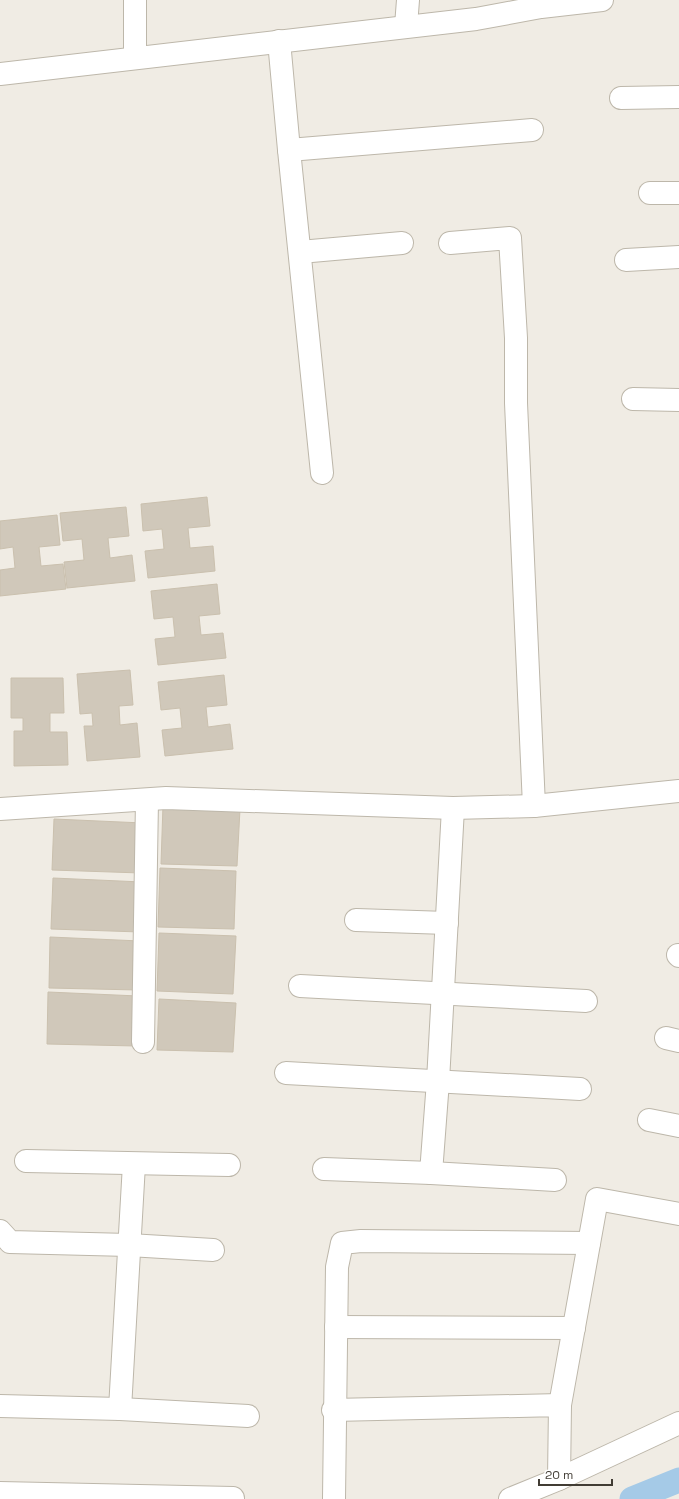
<svg xmlns="http://www.w3.org/2000/svg" width="679" height="1499" viewBox="0 0 679 1499" font-family="'Space Grotesk',sans-serif">
  <style>
    .lines { fill: none; stroke-linecap: round; stroke-linejoin: round }
    .canal { stroke: #a5cae7; stroke-width: 25 }
    .building { fill: #d0c8ba; stroke: #cac0ae }
    .minor-casing { stroke: #bdb7aa; stroke-width: 24 }
    .minor { stroke: #fff; stroke-width: 22 }
  </style>
  <rect width="100%" height="100%" fill="#f0ece4"/>
  <g class="lines">
    <path class="canal" d="M632 1499 679 1480"/>
  </g>
  <g class="building">
    <path d="M207 497 210 526 188 528 190 548 213 546 215 571 148 578 145 551 164 549 162 529 143 531 141 504Z"/>
    <path d="M126 507 129 536 108 538 110 558 132 555 135 581 67 588 64 562 84 560 82 539 63 541 60 513Z"/>
    <path d="M57 515 60 545 39 547 41 566 63 564 66 589 0 596V570L15 568 13 547 0 549V521Z"/>
    <path d="M217 584 220 614 199 616 201 635 223 633 226 658 158 665 155 639 175 637 173 617 154 619 151 591Z"/>
    <path d="M130 670 133 705 119 706 120 725 137 723 140 757 87 761 84 726H93L92 713 80 714 77 674Z"/>
    <path d="M224 675 227 705 206 707 208 727 230 724 233 749 165 756 162 730 182 728 180 708 161 710 158 682Z"/>
    <path d="M11 678H63L64 713H50V732H67L68 765 14 766V731H23V718H11Z"/>
    <path d="M163 805 240 809 237 866 161 864Z"/>
    <path d="M54 819 143 823 141 873 52 870Z"/>
    <path d="M160 868 236 871 234 929 158 927Z"/>
    <path d="M53 878 142 882 140 932 51 929Z"/>
    <path d="M159 933 236 936 233 994 157 991Z"/>
    <path d="M50 937 140 941 138 990 49 988Z"/>
    <path d="M48 992 138 996 136 1046 47 1044Z"/>
    <path d="M159 999 236 1003 233 1052 157 1050Z"/>
  </g>
  <g class="lines">
    <defs>
      <g id="minor">
        <path d="M406 26 408 0"/>
        <path d="M279 41 289 150 532 130"/>
        <path d="M135 58V0"/>
        <path d="M0 74 476 19 541 7 602 0"/>
        <path d="M621 98 679 97"/>
        <path d="M289 150 322 473"/>
        <path d="M650 193H679"/>
        <path d="M450 243 510 238 516 338V403L534 806"/>
        <path d="M300 252 402 243"/>
        <path d="M626 260 679 257"/>
        <path d="M633 399 679 400"/>
        <path d="M0 809 166 798 453 808 534 806 679 791"/>
        <path d="M356 920 447 923"/>
        <path d="M678 955 679 956"/>
        <path d="M300 986 586 1001"/>
        <path d="M666 1038 679 1041"/>
        <path d="M143 1042 147 800"/>
        <path d="M286 1073 580 1089"/>
        <path d="M649 1120 679 1126"/>
        <path d="M26 1161 229 1165"/>
        <path d="M324 1169 431 1173 438 1081 453 808"/>
        <path d="M431 1173 555 1180"/>
        <path d="M0 1231 10 1242 129 1245 213 1250"/>
        <path d="M336 1327 574 1328"/>
        <path d="M560 1405 597 1199 679 1214"/>
        <path d="M0 1406 120 1409 248 1416"/>
        <path d="M120 1409 134 1164"/>
        <path d="M333 1410 560 1405 559 1479"/>
        <path d="M0 1493 233 1498"/>
        <path d="M334 1499 337 1267 342 1243 361 1241 589 1243"/>
        <path d="M510 1499 559 1479 679 1423"/>
      </g>
    </defs>
    <use href="#minor" class="minor-casing"/>
    <use href="#minor" class="minor"/>
  </g>
  <path d="M539 1479v6h73v-6" fill="none" stroke="#413c34" stroke-width="2"/>
  <text x="545" y="1479" font-size="12" fill="#413c34" stroke="#ffffff" stroke-width="3" paint-order="stroke">20 m</text>
</svg>
